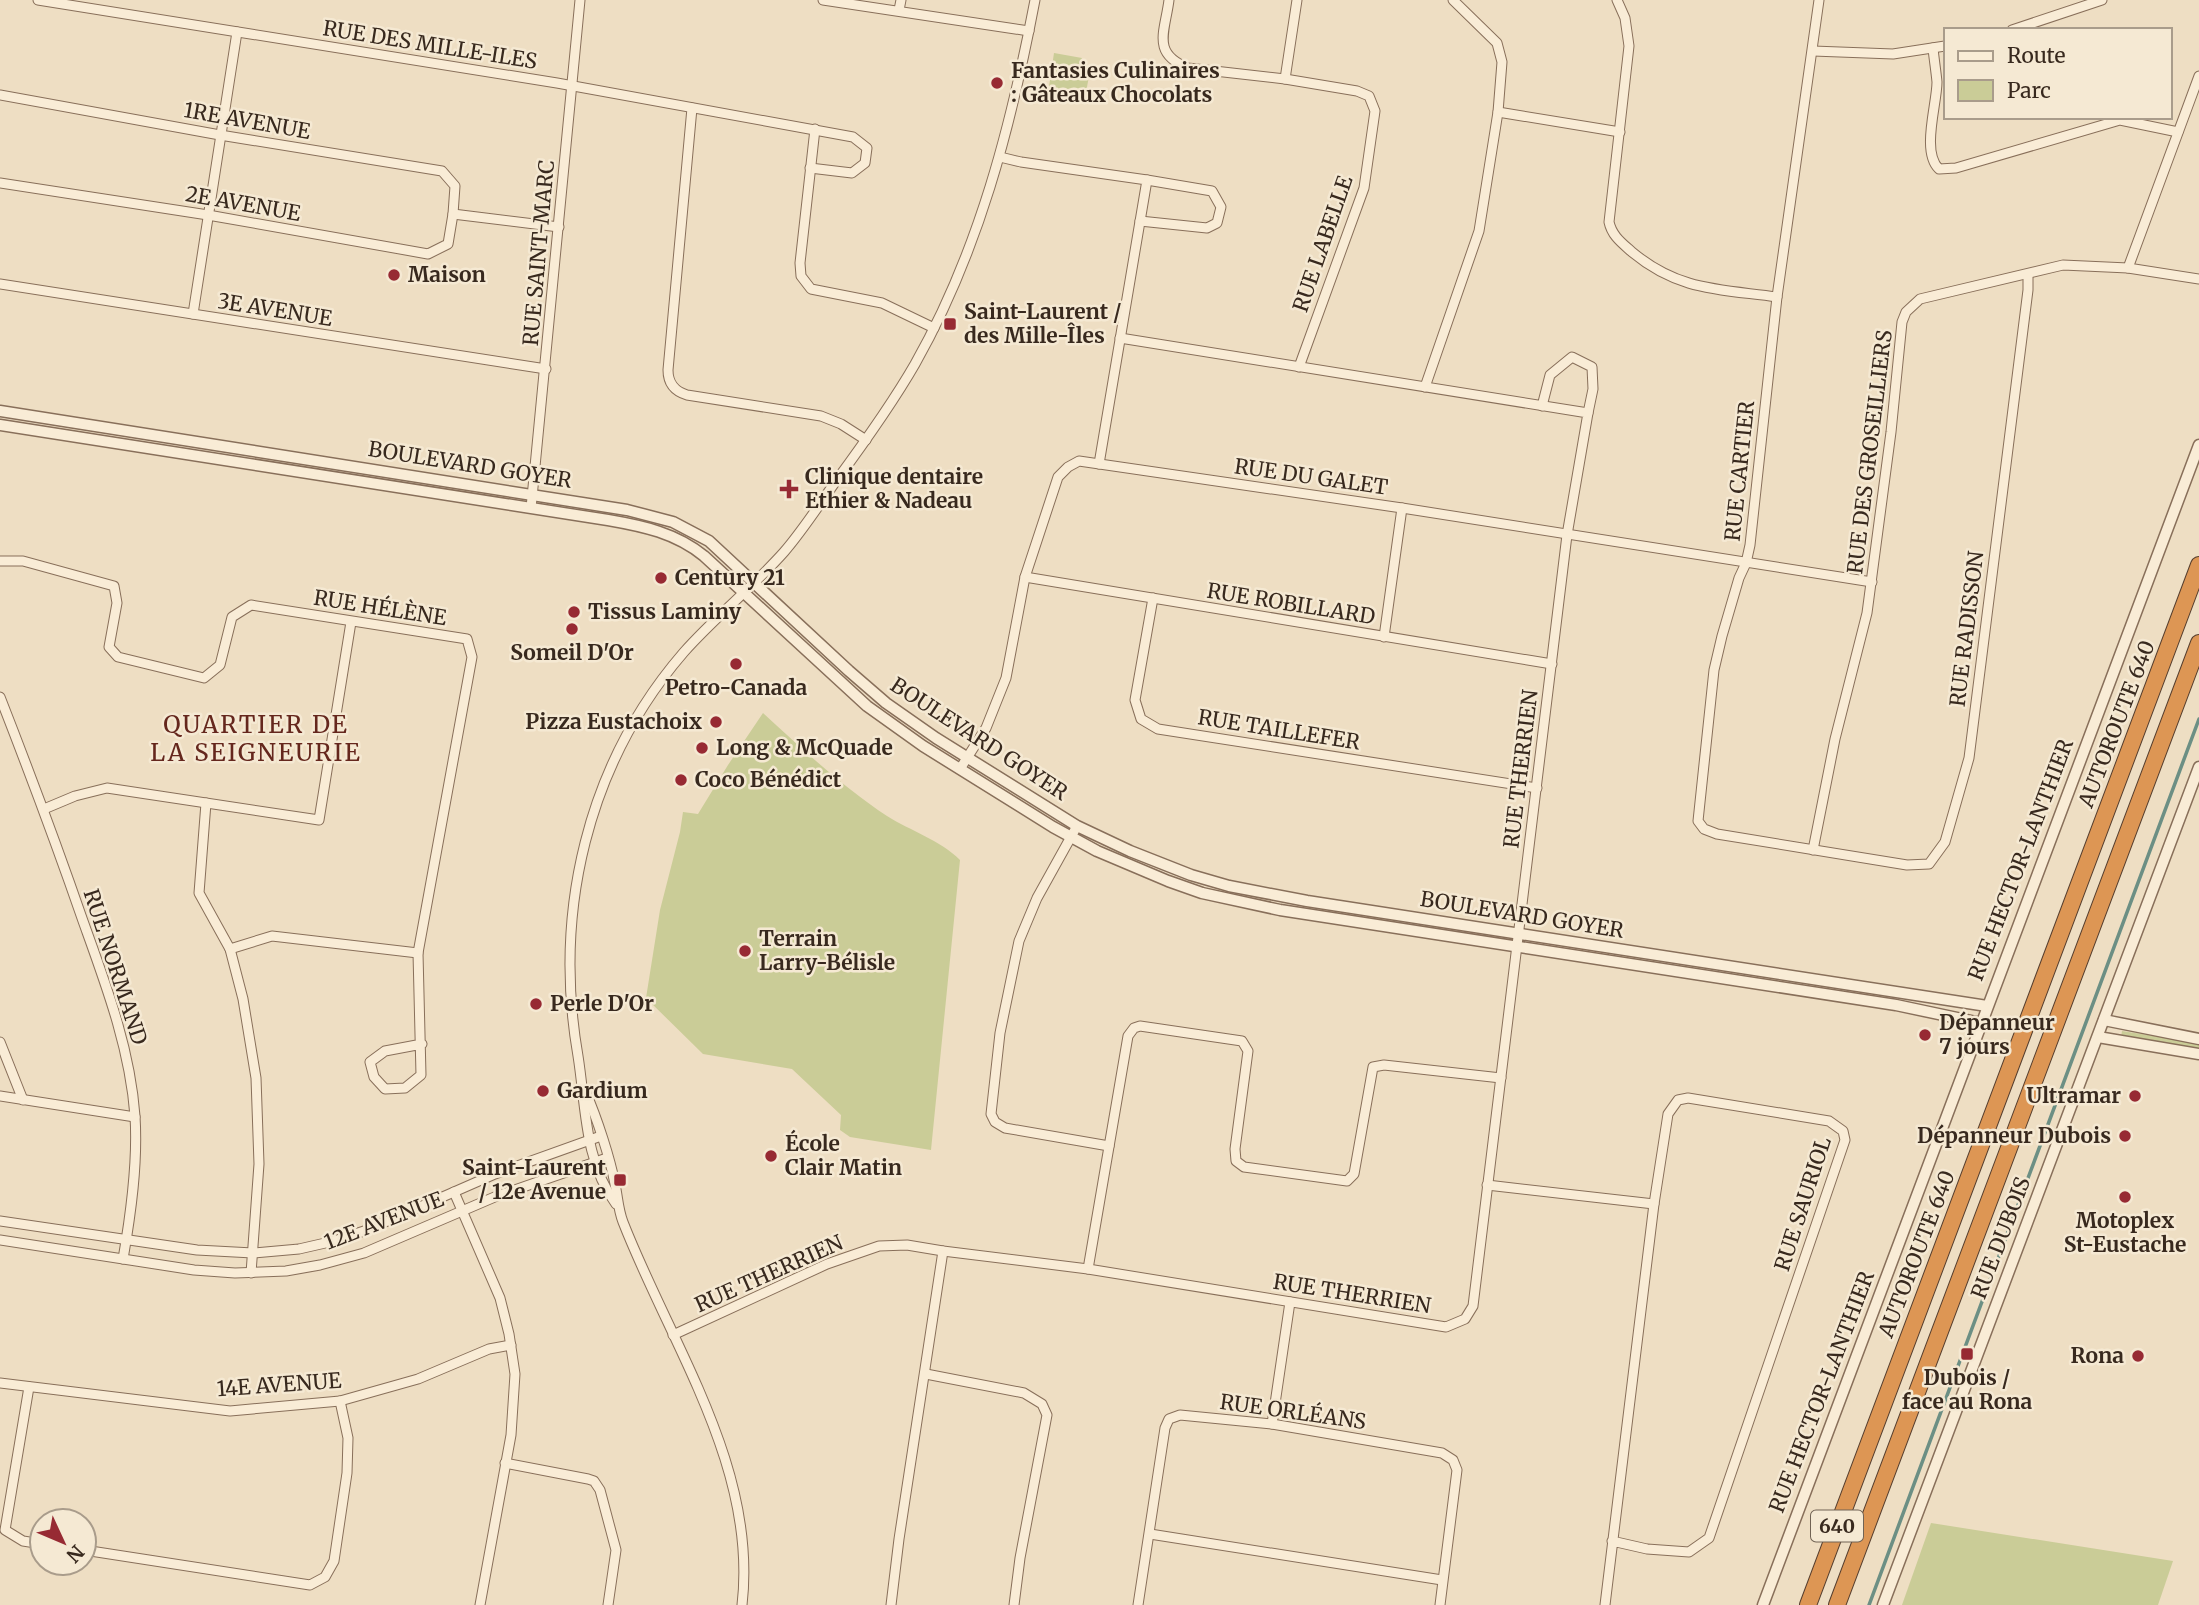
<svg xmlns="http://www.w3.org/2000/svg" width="2199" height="1605" viewBox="0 0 2199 1605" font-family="Merriweather,serif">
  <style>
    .green { fill: #cacc97 }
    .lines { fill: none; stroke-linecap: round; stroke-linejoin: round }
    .stream { stroke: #6c8f84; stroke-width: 3.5 }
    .minor-casing { stroke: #886f5a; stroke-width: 11 }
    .tertiary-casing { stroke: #886f5a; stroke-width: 13 }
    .motorway-casing { stroke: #563e2e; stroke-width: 18 }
    .minor { stroke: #f9ecd6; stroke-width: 9 }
    .tertiary { stroke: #f9ecd6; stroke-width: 10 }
    .motorway { stroke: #dd9654; stroke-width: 16 }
    .poi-dot { fill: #972a33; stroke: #f5e9d3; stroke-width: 2.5 }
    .labels { text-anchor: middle; stroke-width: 5; stroke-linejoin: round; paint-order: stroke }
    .shield { fill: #f5e9d3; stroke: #716354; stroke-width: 2 }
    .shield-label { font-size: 19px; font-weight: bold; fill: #38291e }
    .street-label { font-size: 21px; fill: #38291e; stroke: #f5e9d3 }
    .poi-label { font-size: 21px; font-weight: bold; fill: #38291e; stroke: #f5e9d3; text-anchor: start }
    .quarter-label { font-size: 24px; letter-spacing: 2px; fill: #65271d; stroke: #f5e9d3 }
  </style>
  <rect width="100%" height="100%" fill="#eedec3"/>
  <g class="green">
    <path d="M1054 53 1082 58 1080 75 1089 76 1085 98 1048 93Z"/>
    <path d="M763 713C802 749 843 787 887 816 911 831 940 840 960 860L931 1150 850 1137 840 1130 841 1115 792 1069 703 1054 646 998 660 910 680 832 683 812 698 814 728 765Z"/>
    <path d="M2122 1031 2199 1043V1049L2121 1037Z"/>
    <path d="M1931 1523 2173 1561 2158 1605H1902Z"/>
  </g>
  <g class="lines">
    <path class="stream" d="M1869 1605 2199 719"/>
    <defs>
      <g id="minor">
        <path d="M38 0 557 83 853 137 867 148 865 163 852 173 810 168"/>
        <path d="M823 0 1029 31"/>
        <path d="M1169 0C1165 32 1151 53 1188 68L1285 79 1357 91 1369 96 1375 111 1364 188 1299 367"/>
        <path d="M1617 0 1625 18 1629 46 1609 222C1612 236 1622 243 1632 252 1679 291 1719 289 1777 297"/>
        <path d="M1819 0 1777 297 1750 545 1746 563 1739 578 1722 636 1714 670 1698 821 1704 829 1717 834 1907 865 1929 864 1945 842 1969 758 2028 290V275"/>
        <path d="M899 10 901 0"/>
        <path d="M2012 30 2102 0"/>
        <path d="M1933 48C1934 59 1936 71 1937 82 1937 104 1921 152 1939 169L1956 168 2120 120 2178 132"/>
        <path d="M1813 51 1893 54 1945 46"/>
        <path d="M1285 79 1297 0"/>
        <path d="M0 95 220 135 442 171 455 186 453 214 448 244 428 254 208 215 0 183"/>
        <path d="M692 108 668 370C668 383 674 391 687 395L821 416 841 424 866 440"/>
        <path d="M1498 112 1620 132"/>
        <path d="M815 129 800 263 801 276 811 289 882 303 934 328"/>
        <path d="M1000 157 1021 162 1147 180 1099 464"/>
        <path d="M453 214 559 227"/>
        <path d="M1140 221 1207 228 1217 223 1221 207 1212 191 1147 180"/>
        <path d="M2128 268 2199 76"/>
        <path d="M0 284 546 369"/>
        <path d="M193 314 237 32"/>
        <path d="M1425 387 1479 231 1498 112 1502 62 1497 43 1453 0"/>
        <path d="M1542 406 1550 375 1572 357 1592 367 1593 389 1588 413"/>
        <path d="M531 508 580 0"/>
        <path d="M0 561H23L114 586 117 603 109 647 118 657 204 678 220 665 232 617 251 605 467 639 472 657 418 953 421 1075 405 1088 385 1089 374 1077 370 1062 385 1051 422 1044"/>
        <path d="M1025 577 1552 664"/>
        <path d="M1153 598 1135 700 1141 719 1158 729 1537 788"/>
        <path d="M1384 637 1402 508"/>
        <path d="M0 697C29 771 57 846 83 921 106 985 130 1048 135 1116 138 1163 131 1213 123 1259"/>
        <path d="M960 769 986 728 1006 678 1025 577 1058 477 1068 467 1079 461 1402 508 1872 582"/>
        <path d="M206 803 199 893 230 949 243 999 256 1078 259 1164 251 1273"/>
        <path d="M44 809 75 796 107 788 319 820 351 622"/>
        <path d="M1077 826 1037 898 1019 941 1000 1033 991 1114 995 1122 1005 1128 1109 1146"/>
        <path d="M1813 850 1835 739 1867 613 1891 432 1902 322 1906 312 1920 299 2063 265 2128 268 2199 279"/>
        <path d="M230 949 272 936 418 953"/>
        <path d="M0 1042 23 1100"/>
        <path d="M586 1093C597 1118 610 1158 615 1184 618 1198 618 1209 623 1222 671 1345 758 1468 742 1605"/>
        <path d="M0 1096 135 1117"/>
        <path d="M1487 1185 1654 1204"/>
        <path d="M454 1192 500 1298 509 1334 515 1374 511 1435 480 1605"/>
        <path d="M616 1204C584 1161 586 1106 578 1056 553 912 587 764 684 652 715 617 753 587 784 552 803 530 819 505 836 481 864 443 892 404 915 364 979 251 1011 126 1035 0"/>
        <path d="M0 1221 197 1250 253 1253 299 1249 334 1241 367 1230 495 1174 601 1136"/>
        <path d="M0 1240 194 1270 235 1273 286 1271 320 1265 364 1253 497 1196 607 1158"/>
        <path d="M1088 1269 1128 1036 1134 1028 1140 1026 1242 1041 1248 1051 1235 1149 1236 1161 1244 1167 1347 1181 1354 1174 1373 1067 1384 1065 1501 1078"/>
        <path d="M673 1335 827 1264 879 1246 907 1245 943 1251 1088 1269 1446 1327 1465 1319 1473 1306 1567 535 1588 413 1120 338"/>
        <path d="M926 1374 1024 1393 1042 1404 1047 1415 1020 1558 1014 1605"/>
        <path d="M0 1383 230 1411 340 1401 418 1379 489 1349 511 1345"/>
        <path d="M29 1387 5 1530 23 1541 42 1544"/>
        <path d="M1272 1424 1290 1302"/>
        <path d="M505 1463 588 1479 594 1481 600 1490 616 1550 608 1605"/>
        <path d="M1150 1534 1442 1580"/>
        <path d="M84 1550 310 1585 325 1577 334 1561 347 1473 348 1438 340 1401"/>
        <path d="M891 1605 899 1539 943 1251"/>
        <path d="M1138 1605 1165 1428 1169 1419 1180 1415 1272 1424 1442 1453 1453 1460 1457 1470 1440 1605"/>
        <path d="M1605 1605 1654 1204 1668 1114 1678 1100 1688 1098 1829 1121 1843 1131 1845 1140 1709 1538 1689 1552 1647 1549 1612 1541"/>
      </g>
      <g id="tertiary">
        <path d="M0 411 627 510 673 522 709 541 849 671 886 703 936 738 1077 826 1130 851 1191 875 1229 886 1307 901 1987 1006"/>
        <path d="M0 425 608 520C643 526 676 533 704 556L867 706 923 746 1053 827 1097 851 1168 881 1202 893 1280 910 1896 1005 1981 1023"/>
        <path d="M2104 1020 2199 1039"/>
        <path d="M2098 1037 2199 1054"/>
        <path d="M1763 1605 2199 445"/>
        <path d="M1883 1605 2199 767"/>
      </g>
      <g id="motorway">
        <path d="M1808 1605 2199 565"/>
        <path d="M1837 1605 2199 643"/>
      </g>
    </defs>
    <use href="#minor" class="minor-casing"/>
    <use href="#tertiary" class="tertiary-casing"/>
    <use href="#motorway" class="motorway-casing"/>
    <use href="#minor" class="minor"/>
    <use href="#tertiary" class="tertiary"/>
    <use href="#motorway" class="motorway"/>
  </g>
  <g class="poi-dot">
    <circle cx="997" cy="83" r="7"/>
    <circle cx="394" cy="275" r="7"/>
    <rect x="943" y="317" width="14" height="14" rx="3.5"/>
    <path d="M785.5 478.5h7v7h7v7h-7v7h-7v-7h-7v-7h7z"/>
    <circle cx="661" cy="578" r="7"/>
    <circle cx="574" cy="612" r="7"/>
    <circle cx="572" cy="629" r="7"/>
    <circle cx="736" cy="664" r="7"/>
    <circle cx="716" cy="722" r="7"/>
    <circle cx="702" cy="748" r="7"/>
    <circle cx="681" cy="780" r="7"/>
    <circle cx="745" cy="951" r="7"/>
    <circle cx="536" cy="1004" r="7"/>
    <circle cx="1925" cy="1035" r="7"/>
    <circle cx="543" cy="1091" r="7"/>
    <circle cx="2135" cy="1096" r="7"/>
    <circle cx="2125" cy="1136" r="7"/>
    <circle cx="771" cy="1156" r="7"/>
    <rect x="613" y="1173" width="14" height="14" rx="3.5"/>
    <circle cx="2125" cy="1197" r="7"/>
    <rect x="1960" y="1347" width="14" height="14" rx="3.5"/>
    <circle cx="2138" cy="1356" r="7"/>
  </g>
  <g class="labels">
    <rect class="shield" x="1811" y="1510.5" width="52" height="31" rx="5"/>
    <g class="shield-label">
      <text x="1837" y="1533">640</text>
    </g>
    <g class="street-label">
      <text transform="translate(430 45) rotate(9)" y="7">RUE DES MILLE-ILES</text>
      <text transform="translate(247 121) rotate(10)" y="7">1RE AVENUE</text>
      <text transform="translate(243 204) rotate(10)" y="7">2E AVENUE</text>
      <text transform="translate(1323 244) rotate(-71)" y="7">RUE LABELLE</text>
      <text transform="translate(539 253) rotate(-85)" y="7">RUE SAINT-MARC</text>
      <text transform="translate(275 310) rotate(9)" y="7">3E AVENUE</text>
      <text transform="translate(1870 452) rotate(-83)" y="7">RUE DES GROSEILLIERS</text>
      <text transform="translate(470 465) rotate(9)" y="7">BOULEVARD GOYER</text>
      <text transform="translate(1740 471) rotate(-84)" y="7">RUE CARTIER</text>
      <text transform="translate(1311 477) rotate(8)" y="7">RUE DU GALET</text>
      <text transform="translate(1291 604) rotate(9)" y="7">RUE ROBILLARD</text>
      <text transform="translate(380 608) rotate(9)" y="7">RUE HÉLÈNE</text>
      <text transform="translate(1967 629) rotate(-83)" y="7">RUE RADISSON</text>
      <text transform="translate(2117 724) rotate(-69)" y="7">AUTOROUTE 640</text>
      <text transform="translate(1279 730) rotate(9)" y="7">RUE TAILLEFER</text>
      <text transform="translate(979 739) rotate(33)" y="7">BOULEVARD GOYER</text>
      <text transform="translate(1521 769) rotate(-83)" y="7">RUE THERRIEN</text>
      <text transform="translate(2021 860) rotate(-69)" y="7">RUE HECTOR-LANTHIER</text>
      <text transform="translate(1522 915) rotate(9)" y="7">BOULEVARD GOYER</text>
      <text transform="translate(115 967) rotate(72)" y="7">RUE NORMAND</text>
      <text transform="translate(1803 1204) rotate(-72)" y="7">RUE SAURIOL</text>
      <text transform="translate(384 1221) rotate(-21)" y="7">12E AVENUE</text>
      <text transform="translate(2001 1238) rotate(-69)" y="7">RUE DUBOIS</text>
      <text transform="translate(1917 1254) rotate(-69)" y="7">AUTOROUTE 640</text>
      <text transform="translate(769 1274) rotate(-24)" y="7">RUE THERRIEN</text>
      <text transform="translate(1352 1294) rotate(9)" y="7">RUE THERRIEN</text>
      <text transform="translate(279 1385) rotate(-4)" y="7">14E AVENUE</text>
      <text transform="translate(1822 1392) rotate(-69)" y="7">RUE HECTOR-LANTHIER</text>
      <text transform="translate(1293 1412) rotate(8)" y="7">RUE ORLÉANS</text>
    </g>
    <g class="poi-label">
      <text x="1011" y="78">Fantasies Culinaires<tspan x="1011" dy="24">: Gâteaux Chocolats</tspan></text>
      <text x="408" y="282">Maison</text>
      <text x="964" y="319">Saint-Laurent /<tspan x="964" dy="24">des Mille-Îles</tspan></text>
      <text x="805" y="484">Clinique dentaire<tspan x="805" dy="24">Ethier &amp; Nadeau</tspan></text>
      <text x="675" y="585">Century 21</text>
      <text x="588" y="619">Tissus Laminy</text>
      <text x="572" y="660" text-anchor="middle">Someil D'Or</text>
      <text x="736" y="695" text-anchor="middle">Petro-Canada</text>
      <text x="702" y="729" text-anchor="end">Pizza Eustachoix</text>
      <text x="716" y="755">Long &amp; McQuade</text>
      <text x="695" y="787">Coco Bénédict</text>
      <text x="759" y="946">Terrain<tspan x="759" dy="24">Larry-Bélisle</tspan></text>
      <text x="550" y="1011">Perle D'Or</text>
      <text x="1939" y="1030">Dépanneur<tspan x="1939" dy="24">7 jours</tspan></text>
      <text x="557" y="1098">Gardium</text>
      <text x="2121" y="1103" text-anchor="end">Ultramar</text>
      <text x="2111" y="1143" text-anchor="end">Dépanneur Dubois</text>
      <text x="785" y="1151">École<tspan x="785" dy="24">Clair Matin</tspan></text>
      <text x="606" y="1175" text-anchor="end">Saint-Laurent<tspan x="606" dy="24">/ 12e Avenue</tspan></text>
      <text x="2125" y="1228" text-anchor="middle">Motoplex<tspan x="2125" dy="24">St-Eustache</tspan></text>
      <text x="2124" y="1363" text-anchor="end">Rona</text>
      <text x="1967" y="1385" text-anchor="middle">Dubois /<tspan x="1967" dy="24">face au Rona</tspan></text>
    </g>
    <g class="quarter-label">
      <text x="256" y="733">QUARTIER DE<tspan x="256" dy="28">LA SEIGNEURIE</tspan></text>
    </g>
  </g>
  <rect x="1944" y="28" width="228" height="91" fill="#f5e9d3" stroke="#a99c8b" stroke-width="2"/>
  <rect x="1958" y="51" width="35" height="10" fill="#f9ecd6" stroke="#a99c8b" stroke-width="2"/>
  <text x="2007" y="63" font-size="21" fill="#38291e">Route</text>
  <rect x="1958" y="80" width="35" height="21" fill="#cacc97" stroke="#a99c8b" stroke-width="2"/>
  <text x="2007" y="98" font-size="21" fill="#38291e">Parc</text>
  <g transform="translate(63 1542) rotate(134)"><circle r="33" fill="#f5e9d3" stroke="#a99c8b" stroke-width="2"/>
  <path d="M0-5L12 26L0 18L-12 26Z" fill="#972a33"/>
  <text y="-10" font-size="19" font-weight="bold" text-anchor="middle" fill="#38291e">N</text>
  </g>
</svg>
